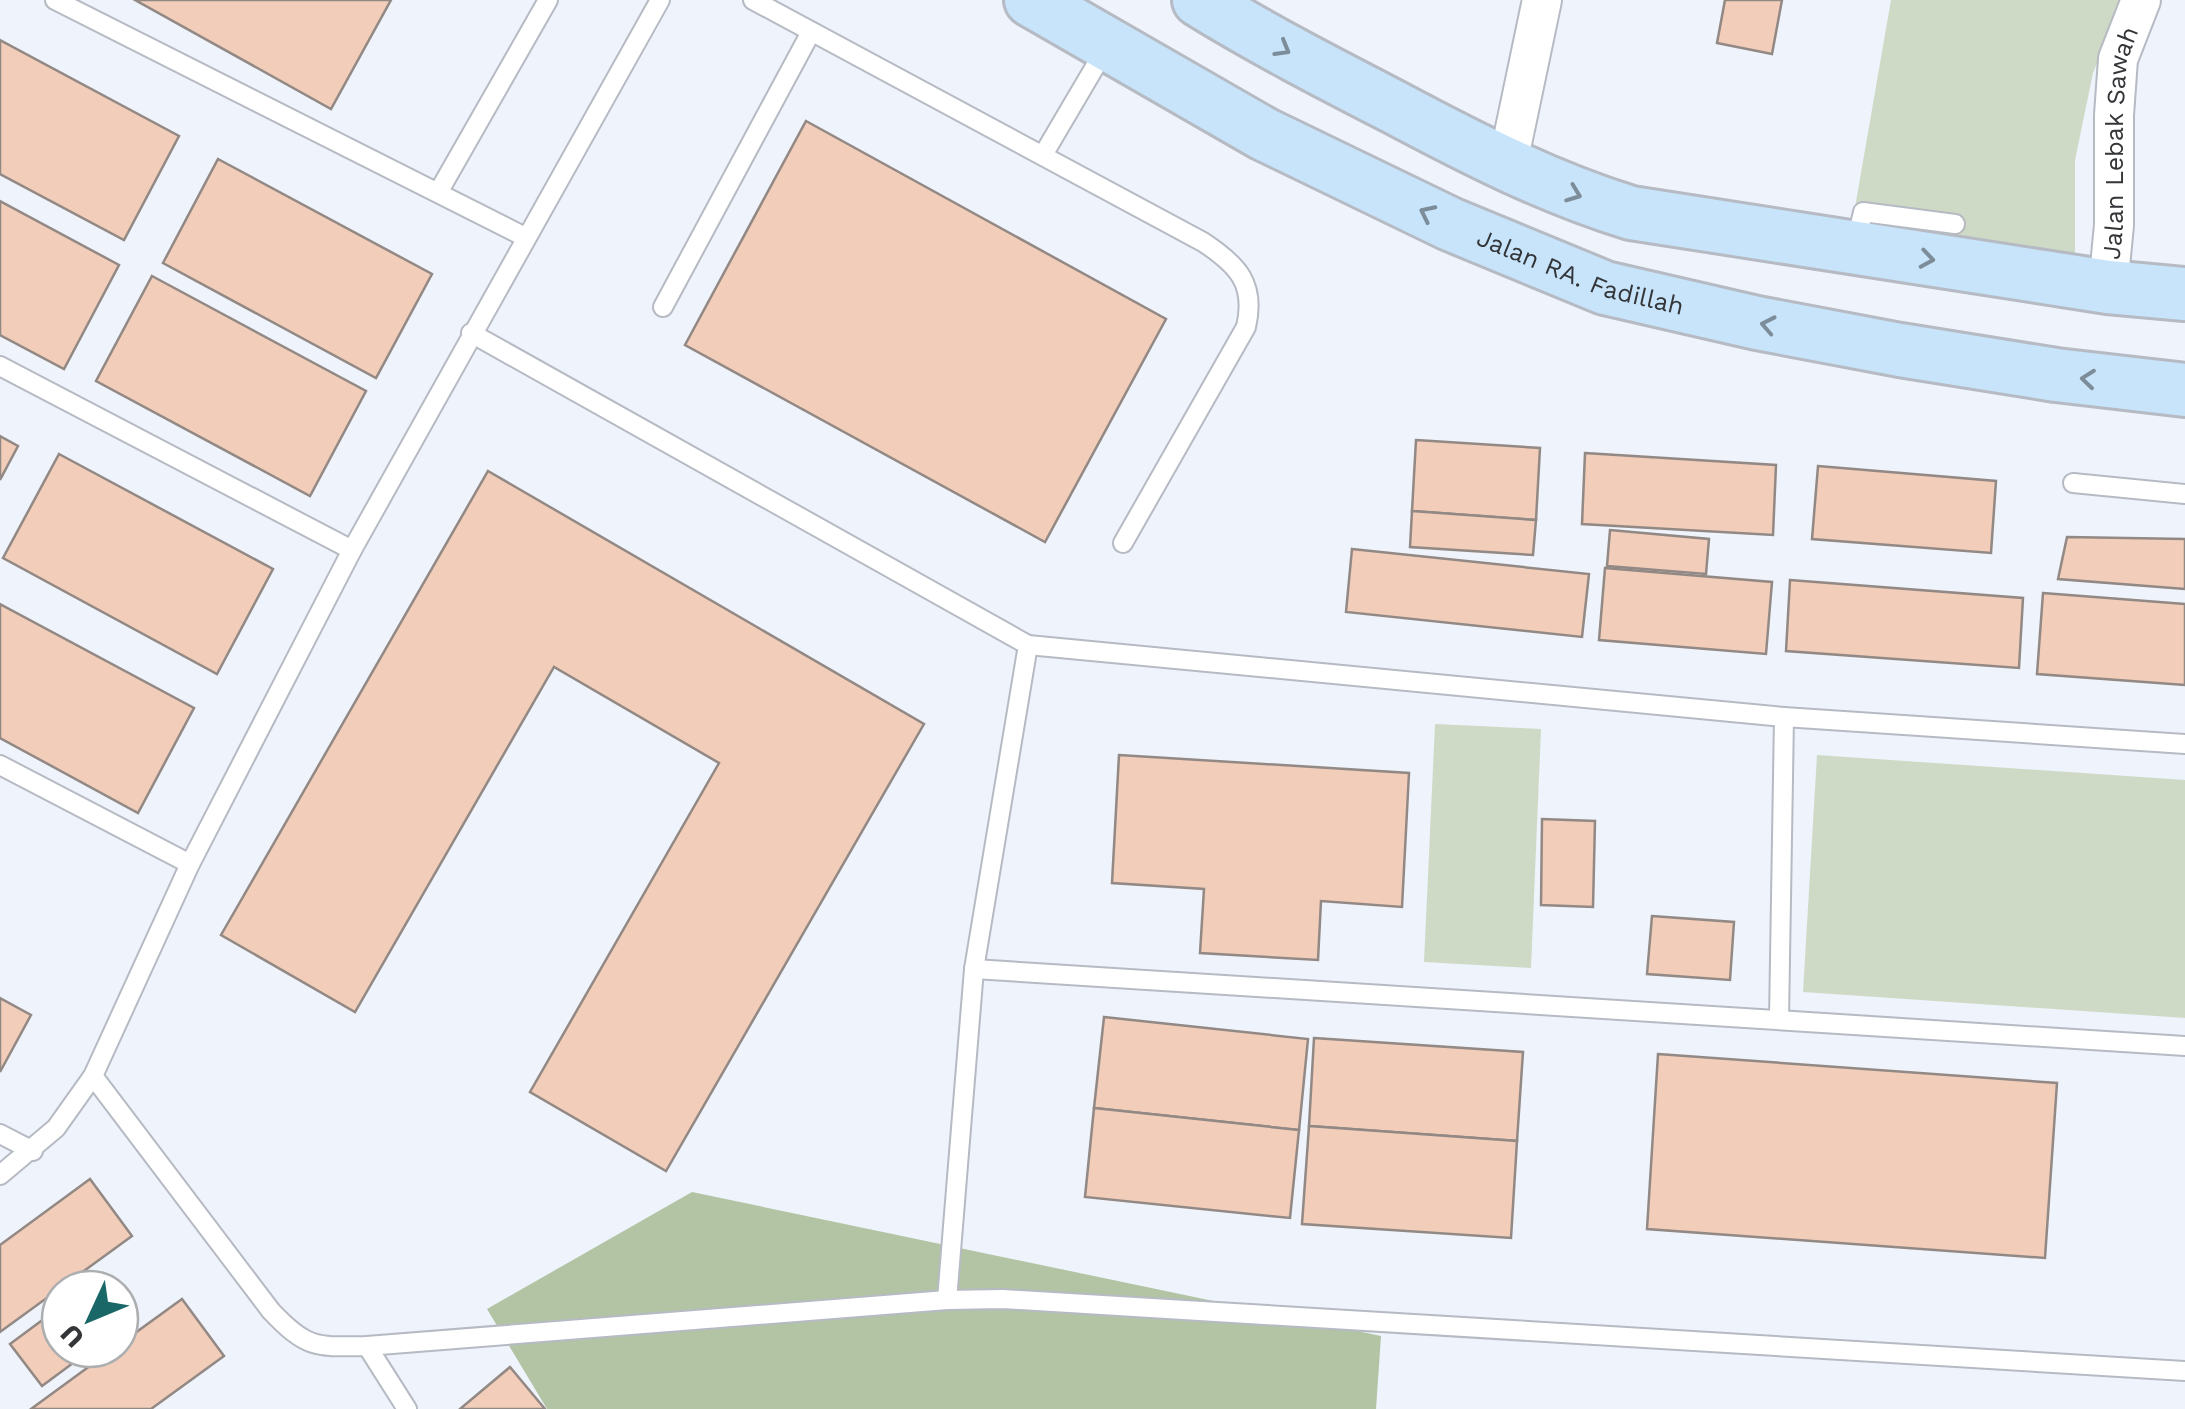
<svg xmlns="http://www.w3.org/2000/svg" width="2185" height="1409" viewBox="0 0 2185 1409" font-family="'Work Sans',sans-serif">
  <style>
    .green { fill: #cedac5 }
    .forest { fill: #b2c4a4 }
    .building { fill: #f1cdba; stroke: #928884; stroke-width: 2.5 }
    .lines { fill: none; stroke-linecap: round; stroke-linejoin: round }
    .service-casing { stroke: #b6bac3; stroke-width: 22 }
    .minor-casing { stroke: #b6bac3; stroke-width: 42 }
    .secondary-casing { stroke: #b6bac3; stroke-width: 58 }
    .service { stroke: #fff; stroke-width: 18 }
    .minor { stroke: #fff; stroke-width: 38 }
    .secondary { stroke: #c7e4fa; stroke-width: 52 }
    .oneway { stroke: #7d8c99 }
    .labels { text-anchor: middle; stroke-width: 10; stroke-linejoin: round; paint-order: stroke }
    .street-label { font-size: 25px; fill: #333538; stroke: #fff }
  </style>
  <rect width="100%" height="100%" fill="#eff3fc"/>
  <g class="green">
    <path d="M1891 0H2124L2093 73 2075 160V255L1853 219Z"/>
    <path d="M1435 724 1541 729 1531 968 1424 962Z"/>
    <path d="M1817 755 2185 780V1018L1803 992Z"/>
  </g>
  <path class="forest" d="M692 1192 1381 1336 1376 1409H547L487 1309Z"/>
  <g class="building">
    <path d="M135 0H391L331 109Z"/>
    <path d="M1725 0H1782L1772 54 1717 43Z"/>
    <path d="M0 40 179 136 124 240 0 174Z"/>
    <path d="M806 121 1166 319 1045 542 685 345Z"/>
    <path d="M218 159 432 274 376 378 163 263Z"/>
    <path d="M0 201 119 265 64 369 0 335Z"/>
    <path d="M152 276 366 391 310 496 96 381Z"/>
    <path d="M0 436 18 446 0 480Z"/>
    <path d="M1416 440 1540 448 1536 520 1412 511Z"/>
    <path d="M1585 453 1776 465 1773 535 1582 524Z"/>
    <path d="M59 454 273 569 217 674 3 558Z"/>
    <path d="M1818 466 1996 481 1991 553 1812 539Z"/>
    <path d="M488 471 924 724 666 1171 530 1092 719 763 554 667 355 1012 221 935Z"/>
    <path d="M1412 511 1536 520 1533 555 1410 547Z"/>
    <path d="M1610 530 1709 539 1706 574 1607 566Z"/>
    <path d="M2067 537 2185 539V589L2058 579Z"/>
    <path d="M1352 549 1589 574 1582 637 1346 612Z"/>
    <path d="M1605 568 1772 582 1766 654 1599 640Z"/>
    <path d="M1790 580 2023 598 2019 668 1786 651Z"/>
    <path d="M2043 593 2185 604V685L2037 674Z"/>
    <path d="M0 604 194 708 138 813 0 738Z"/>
    <path d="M1119 755 1409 773 1402 907 1321 901 1318 960 1200 953 1204 889 1112 883Z"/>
    <path d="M1542 819 1595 821 1593 907 1541 905Z"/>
    <path d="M1652 916 1734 922 1730 980 1647 974Z"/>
    <path d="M0 998 31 1015 0 1072Z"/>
    <path d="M1104 1017 1308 1039 1299 1130 1094 1108Z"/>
    <path d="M1314 1038 1523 1052 1517 1141 1309 1126Z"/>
    <path d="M1658 1054 2057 1083 2045 1258 1647 1229Z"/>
    <path d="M1094 1108 1299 1130 1290 1218 1085 1197Z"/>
    <path d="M1309 1126 1517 1141 1511 1238 1302 1224Z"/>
    <path d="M90 1179 132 1236 0 1332V1245Z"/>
    <path d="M182 1299 224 1356 151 1409H31L113 1349H120V1344Z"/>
    <path d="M60 1307V1349H92L42 1386 10 1344Z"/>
    <path d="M510 1367 545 1409H460Z"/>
  </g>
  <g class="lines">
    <defs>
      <g id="service">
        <path d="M55 0 525 237"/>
        <path d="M753 0 1203 242C1238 265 1256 284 1246 327L1123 543"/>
        <path d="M1043 155 1106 48"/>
        <path d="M439 191 548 0"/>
        <path d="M1856 242 1863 212 1955 224"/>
        <path d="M663 307 811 32"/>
        <path d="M471 333 1028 645 1784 717 2185 744"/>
        <path d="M0 366 352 550"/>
        <path d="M2073 483 2185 494"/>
        <path d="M0 765 190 864"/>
        <path d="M974 969 2185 1046"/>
        <path d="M1779 1020 1784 717"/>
        <path d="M93 1076 271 1311C307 1349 316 1347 367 1346L947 1300 1003 1299 2185 1371"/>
        <path d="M0 1134 33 1151"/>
        <path d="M0 1175 56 1128 93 1076 190 864 352 550 660 0"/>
        <path d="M947 1300 974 969 1028 645"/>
        <path d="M367 1346 407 1409"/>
      </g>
      <g id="minor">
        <path d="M1507 167 1542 0"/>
        <path id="s1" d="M2108 287 2114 225V115L2118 59 2141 0"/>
      </g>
      <g id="secondary">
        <path id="s2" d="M1031 0 1264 134 1450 224 1605 288 1757 323 1900 350 2056 375 2185 390"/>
        <path d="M1199 0C1262 39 1328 73 1394 107 1471 148 1547 187 1631 213L2108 287 2185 294"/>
      </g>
    </defs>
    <use href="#service" class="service-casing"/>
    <use href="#minor" class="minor-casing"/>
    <use href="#secondary" class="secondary-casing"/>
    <use href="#service" class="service"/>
    <use href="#minor" class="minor"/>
    <use href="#secondary" class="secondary"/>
  </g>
  <defs><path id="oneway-chevron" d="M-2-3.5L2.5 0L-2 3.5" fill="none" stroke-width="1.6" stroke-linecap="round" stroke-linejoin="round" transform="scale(2.5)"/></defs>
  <g class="oneway">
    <use href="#oneway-chevron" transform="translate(1283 49) rotate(30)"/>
    <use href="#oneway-chevron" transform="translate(1574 194) rotate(21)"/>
    <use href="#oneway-chevron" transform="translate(1427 213) rotate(-154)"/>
    <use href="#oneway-chevron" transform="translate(1927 259) rotate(9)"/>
    <use href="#oneway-chevron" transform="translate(1768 325) rotate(-169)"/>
    <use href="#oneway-chevron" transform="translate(2088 379) rotate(-174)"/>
  </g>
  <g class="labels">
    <g class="street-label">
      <text dy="9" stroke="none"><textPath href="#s1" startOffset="145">Jalan Lebak Sawah</textPath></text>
      <text dy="9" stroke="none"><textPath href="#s2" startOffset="615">Jalan RA. Fadillah</textPath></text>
    </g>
  </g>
  <g transform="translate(90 1319) rotate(226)"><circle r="48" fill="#ffffff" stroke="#adaeaf" stroke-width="2.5"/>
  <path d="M0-8L18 38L0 25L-18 38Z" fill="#196767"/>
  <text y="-15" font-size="28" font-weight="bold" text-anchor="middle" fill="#333538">U</text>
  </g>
</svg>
